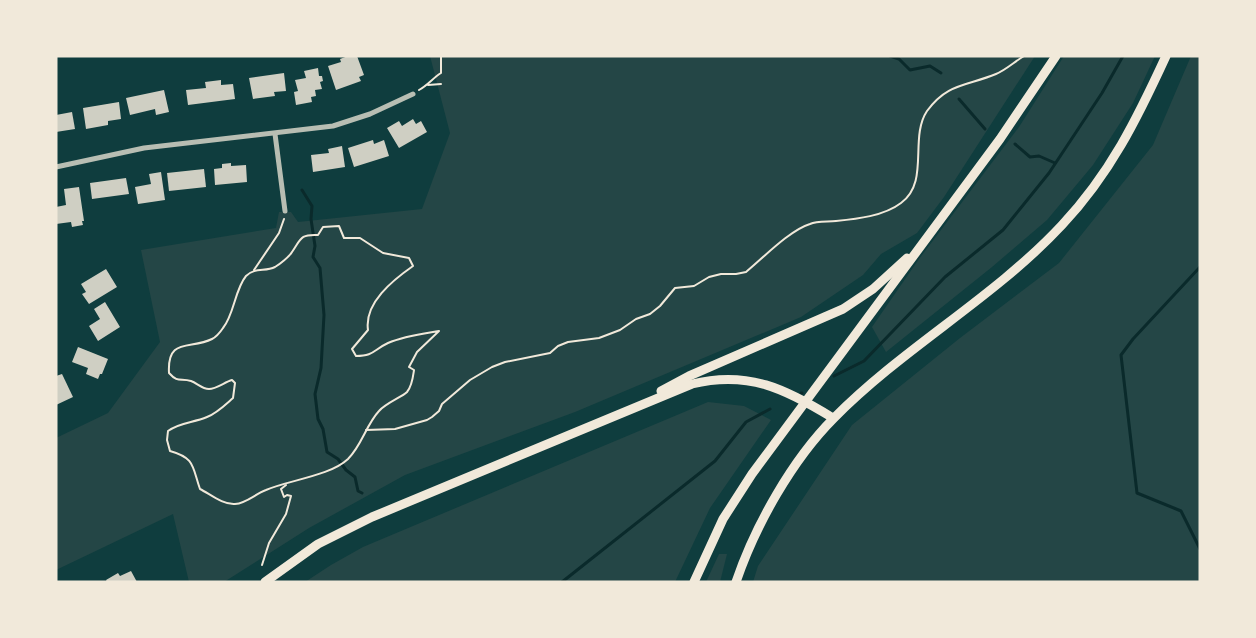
<svg xmlns="http://www.w3.org/2000/svg" width="1256" height="638" viewBox="0 0 1256 638" font-family="'Work Sans',sans-serif">
  <style>
    .green { fill: #244646 }
    .lines { fill: none; stroke-linecap: round; stroke-linejoin: round }
    .stream { stroke: #0a2a2b; stroke-width: 3 }
    .building { fill: #cfcfc3 }
    .path { stroke: #f1e9da; stroke-width: 2 }
    .minor { stroke: #b8beb3; stroke-width: 5 }
    .secondary { stroke: #f1e9da; stroke-width: 9 }
  </style>
  <rect width="100%" height="100%" fill="#0f3d3e"/>
  <g class="green">
    <path d="M430 56H1035L944 197 917 233 881 254 863 275 801 317 575 412 405 475 309 528 224 582H189L173 514 56 570V438L108 413 160 342 141 250 276 228 279 212H291L298 222 422 209 450 133Z"/>
    <path d="M1064 56H1155L1133 103 1093 165 1047 220 992 267 886 352 872 327 919 259 1019 127Z"/>
    <path d="M1191 56H1200V582H753L758 566 852 425 960 338 1059 263 1153 145Z"/>
    <path d="M708 402 744 406 771 420 710 508 675 582H305L331 565 363 547Z"/>
    <path d="M719 554H727L720 582H706Z"/>
  </g>
  <g class="lines">
    <g class="stream">
      <path d="M890 56 899 59 910 70 930 66 941 73"/>
      <path d="M959 99 985 129"/>
      <path d="M1015 144 1030 157 1039 156 1055 163"/>
      <path d="M302 190 312 206 311 219 315 246 313 257 320 268 324 315 321 368 315 394 318 419 323 429 327 452 338 459 346 470 355 477 358 491 362 493"/>
      <path d="M1200 267 1133 339 1121 355 1137 493 1181 511 1200 549"/>
      <path d="M834 376 864 361 945 277 1003 230 1049 173 1102 93 1123 56"/>
      <path d="M801 393H802"/>
      <path d="M562 582 715 461 746 422 770 409"/>
    </g>
  </g>
  <g class="building">
    <path d="M348 56H357L364 75 359 77 361 81 336 90 328 66 341 62 340 59Z"/>
    <path d="M318 68 319 76H322L323 81 320 82 322 89 315 90 316 96 311 97 312 102 296 105 294 92 298 91 295 80 306 78 304 71Z"/>
    <path d="M284 73 286 91 274 92 275 96 253 99 249 78Z"/>
    <path d="M221 80V85L233 84 235 99 188 105 186 90 206 88 205 82Z"/>
    <path d="M164 90 169 112 156 115 155 109 130 115 126 98Z"/>
    <path d="M119 102 121 119 108 121V125L86 129 83 108Z"/>
    <path d="M72 112 75 129 56 132V115Z"/>
    <path d="M413 119 416 124 421 121 427 132 399 148 387 128 399 121 402 126Z"/>
    <path d="M373 140 374 144 384 140 389 156 354 167 348 148Z"/>
    <path d="M342 146 345 167 313 172 311 155 329 153 328 149Z"/>
    <path d="M231 163V166L246 165 247 182 215 185 214 169 222 168V164Z"/>
    <path d="M204 169 206 187 169 191 167 173Z"/>
    <path d="M161 172 165 200 138 204 135 187 151 184 149 174Z"/>
    <path d="M126 178 129 194 92 199 90 183Z"/>
    <path d="M79 187 84 221H82L83 225 72 227 71 222 56 224V207L66 205 64 189Z"/>
    <path d="M106 269 117 287 89 304 82 294 86 292 81 284Z"/>
    <path d="M105 302 120 327 98 341 89 326 100 319 94 309Z"/>
    <path d="M78 347 108 359 102 374H100L98 379 86 374 88 368 72 362Z"/>
    <path d="M62 374 73 397 56 405V376Z"/>
    <path d="M131 571 137 582H107L106 580 118 573 120 576Z"/>
  </g>
  <g class="lines">
    <g class="path">
      <path d="M428 85 441 84"/>
      <path d="M419 90C428 85 433 78 441 73V56"/>
      <path d="M339 226 344 238H360L383 253 409 258 413 266C393 280 364 303 368 330L352 349 356 356C374 356 373 350 388 343 404 336 421 334 439 331L417 352 409 367 414 370C413 377 412 386 407 392 402 397 386 403 379 411 366 425 362 445 348 459 330 476 289 480 266 490 255 494 247 503 235 504 223 505 210 494 200 489 192 466 195 458 170 451L167 440 168 431C180 422 193 423 207 417 217 413 225 405 233 398L235 383 232 380C225 382 216 389 209 389 202 389 197 383 191 381 180 378 178 383 169 373 167 337 190 350 212 339 216 337 221 331 223 328 234 315 235 289 246 276 255 267 265 272 275 267 280 264 289 257 292 252 301 239 300 234 318 235L323 227Z"/>
      <path d="M254 270 279 233 284 219"/>
      <path d="M366 430 395 429 427 420 432 417 439 411 442 404 470 380 492 367 505 362 550 353 558 346 568 342 599 338 620 330 636 319 650 314 660 306 675 288 694 286 709 277 721 274H736L746 272C763 258 790 230 810 224 817 221 828 222 836 221 857 219 884 216 901 203 930 182 909 138 927 111 947 83 967 86 996 74 1006 70 1014 62 1024 56"/>
      <path d="M262 565 269 543 286 514 291 496 287 495 284 497 281 489 286 485"/>
    </g>
    <g class="minor">
      <path d="M275 134 285 211"/>
      <path d="M56 167 144 148 333 126 370 114 413 94"/>
    </g>
    <g class="secondary">
      <path d="M661 391 689 376 843 309 873 289 907 258"/>
      <path d="M265 582 318 544 372 517 692 384C748 370 786 389 833 418"/>
      <path d="M694 582 723 519 752 474 1000 139 1056 56"/>
      <path d="M736 582C755 526 792 460 834 418 904 347 994 298 1062 225 1110 174 1137 119 1166 56"/>
    </g>
  </g>
  <rect width="1256" height="638" fill="none" stroke="#f1e9da" stroke-width="115"/>
</svg>
